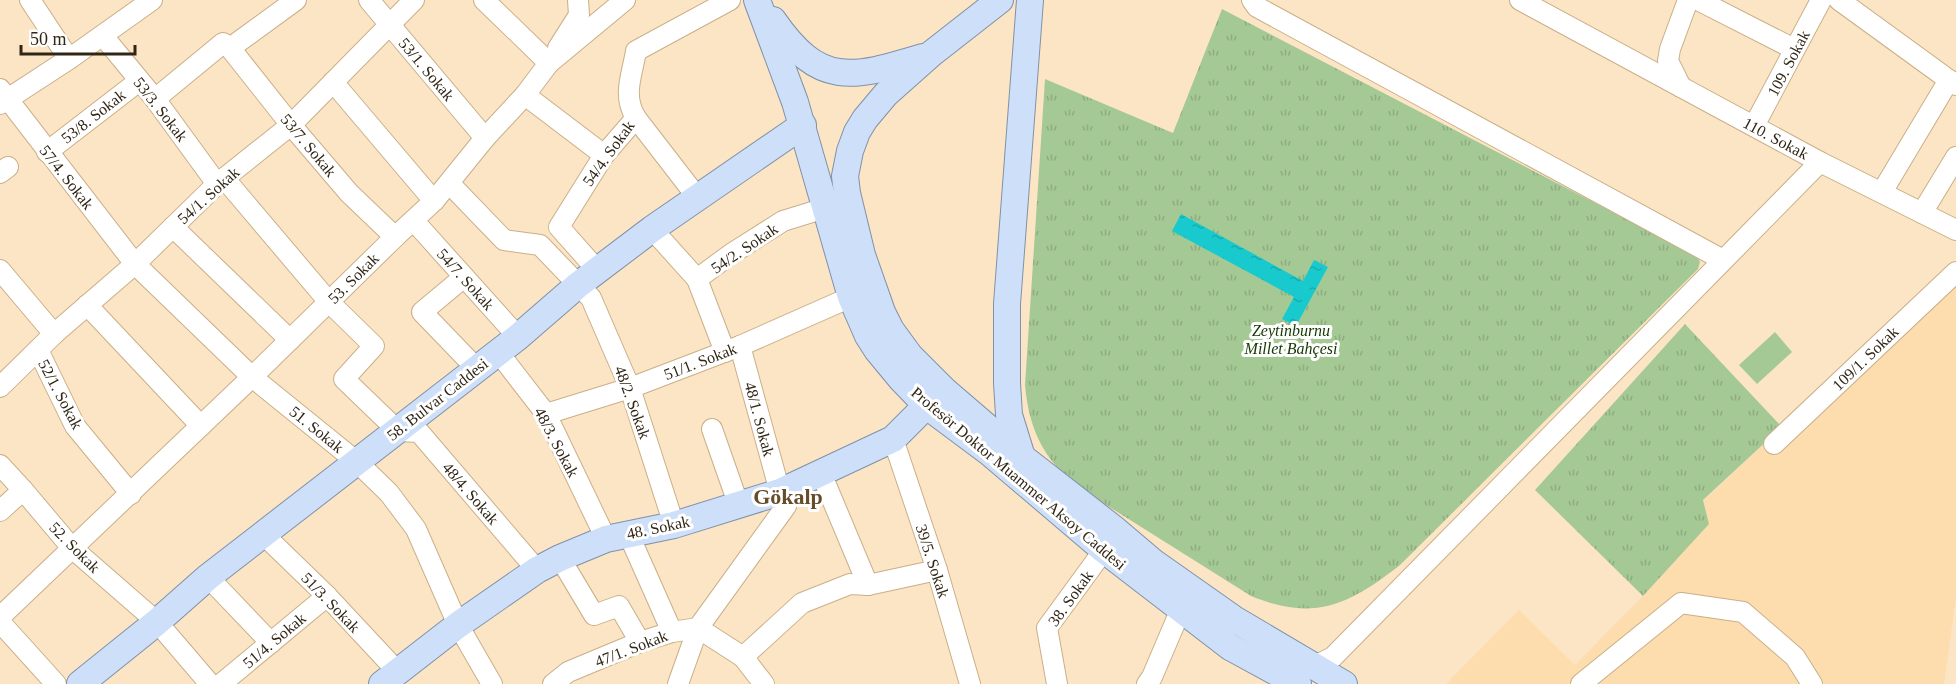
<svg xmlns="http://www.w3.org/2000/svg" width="1956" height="684" viewBox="0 0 1956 684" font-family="'Times New Roman',serif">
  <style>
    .built { fill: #fddcad }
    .grass { fill: url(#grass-tufts) }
    .garden { fill: #a5c995 }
    .water { fill: url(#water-ripples) }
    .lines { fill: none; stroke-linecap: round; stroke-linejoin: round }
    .minor-casing { stroke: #caaf88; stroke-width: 22 }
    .major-casing { stroke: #8091a7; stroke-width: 28 }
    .minor { stroke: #fff; stroke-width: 20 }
    .major { stroke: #cddff9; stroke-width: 26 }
    .labels { text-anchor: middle; stroke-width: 6; stroke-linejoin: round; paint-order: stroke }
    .street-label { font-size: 16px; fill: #302616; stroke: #fff }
    .park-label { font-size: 16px; font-style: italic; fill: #143800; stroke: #fff }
    .district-label { font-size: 22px; font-weight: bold; fill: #654d29; stroke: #fff }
  </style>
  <defs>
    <pattern id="grass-tufts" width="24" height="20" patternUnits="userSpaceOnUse" patternTransform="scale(1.5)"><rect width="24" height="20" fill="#a5c995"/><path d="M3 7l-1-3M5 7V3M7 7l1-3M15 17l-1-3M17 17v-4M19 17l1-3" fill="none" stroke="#8eac80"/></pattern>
    <pattern id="water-ripples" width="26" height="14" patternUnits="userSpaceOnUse" patternTransform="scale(1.5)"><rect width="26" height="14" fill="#18cacd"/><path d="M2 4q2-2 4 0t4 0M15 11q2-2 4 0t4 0" fill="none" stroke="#16adaf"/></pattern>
  </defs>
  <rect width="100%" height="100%" fill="#fce5c5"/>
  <path class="built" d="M1956 278V598L1944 684H1446L1519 610 1575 665 1643 596 1709 524 1703 501 1782 427Z"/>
  <g class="grass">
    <path d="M1222 9 1697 256 1700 262 1698 269 1400 565C1349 605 1314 622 1251 596L1076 486C1043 458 1029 429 1025 385L1045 79 1173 133Z"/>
    <path d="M1685 324 1782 427 1703 500 1709 524 1643 596 1535 490Z"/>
  </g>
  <path class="garden" d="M1775 332 1792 352 1757 384 1739 365Z"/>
  <path class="water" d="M1181 214 1303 281 1314 260 1328 267 1296 326 1282 319 1294 297 1172 231Z"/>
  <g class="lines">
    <defs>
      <g id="minor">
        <path d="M30 0 69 59"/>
        <path d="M369 0 485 138"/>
        <path d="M484 0 549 63"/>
        <path d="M1252 0 1257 7 1723 260"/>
        <path d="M1520 0 1820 162 1956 230"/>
        <path d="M1698 0 1794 49"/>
        <path d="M1839 0 1956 85"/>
        <path d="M103 36 155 99 217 184"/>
        <path d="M230 48 291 125 349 193 395 237"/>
        <path d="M558 48 579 15 578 0"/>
        <path d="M333 82 434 201"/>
        <path d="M1681 87 1668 61 1670 49 1688 0"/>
        <path d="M0 89 135 264 252 377 357 462 389 493 416 529 458 625 492 684"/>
        <path d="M525 95 604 155"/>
        <path d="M155 99 223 43 230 48 296 0"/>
        <path d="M0 104 69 59 152 0"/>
        <path d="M636 118 697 197"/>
        <path d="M1754 126 1821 0"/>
        <path d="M47 152 139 81"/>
        <path d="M0 173 8 167"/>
        <path d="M224 178 329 302 374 346 344 379 398 431 419 432 537 570"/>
        <path d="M450 184 504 240 540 245 591 298 630 388 674 525"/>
        <path d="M1882 192 1949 80"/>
        <path d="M1922 213 1956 157"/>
        <path d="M414 221 518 337"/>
        <path d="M173 227 290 340"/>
        <path d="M652 229 697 279 725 352"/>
        <path d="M0 270 54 334"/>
        <path d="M598 271 559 227 604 155 636 118C622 95 632 76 636 51L730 0"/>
        <path d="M464 277 422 312 476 368"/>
        <path d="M697 279 731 254 783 221 825 208"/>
        <path d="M87 305 201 426"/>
        <path d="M38 350 75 426 131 494"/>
        <path d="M498 352 546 414 606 539"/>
        <path d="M0 387 54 334 135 264 217 184 291 125 414 0"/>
        <path d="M546 414 630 388 740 346 851 297"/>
        <path d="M712 429 739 506"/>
        <path d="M893 439 937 570 970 684"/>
        <path d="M1774 444 1956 272"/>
        <path d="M0 465 23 490 72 548 157 622 210 684"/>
        <path d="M821 473 868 585"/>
        <path d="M0 511 23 490"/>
        <path d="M628 533 672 632"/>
        <path d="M264 535 327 596 397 671"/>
        <path d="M560 558 594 615 619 606 640 642"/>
        <path d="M208 577 271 643"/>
        <path d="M0 617 252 377 395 237 434 201 485 138 525 95 549 63 625 0"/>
        <path d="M0 622 56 684"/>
        <path d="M743 657 802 603 850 584 868 585 937 570"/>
        <path d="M1315 666 1333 657 1820 162"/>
        <path d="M221 684 327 596"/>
        <path d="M553 684 568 672 640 642 672 632 698 628 743 657 764 684"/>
        <path d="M678 684 698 628 786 506 780 492 740 346"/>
        <path d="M1057 684 1047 628 1104 550"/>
        <path d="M1147 684 1152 677 1181 609"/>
        <path d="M1581 684 1681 603 1743 612 1795 657 1812 684"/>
      </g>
      <g id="major">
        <path d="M757 0 795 102 851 297 868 336 877 350 901 379 927 406 990 453 1104 550 1230 647 1298 684"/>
        <path d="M1000 0 931 54 886 94 865 119 857 132 850 151 845 176 847 193 862 255 882 312 891 330 910 356 943 389 1022 457 1113 528 1153 562 1234 619 1344 684"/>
        <path d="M773 20C819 87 851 79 923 57"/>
        <path d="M1022 457 1009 415 1007 383V304L1030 0"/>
        <path d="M80 684 157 622 208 577 518 337 578 285 652 229 803 125"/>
        <path d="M382 684 458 625 537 570 560 558 606 539 674 525 780 492 893 439 938 394"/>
      </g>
    </defs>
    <use href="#minor" class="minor-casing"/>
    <use href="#major" class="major-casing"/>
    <use href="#minor" class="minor"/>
    <use href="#major" class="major"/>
  </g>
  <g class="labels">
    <g class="street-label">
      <text transform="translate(1788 63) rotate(-62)" y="6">109. Sokak</text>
      <text transform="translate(427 69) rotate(50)" y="6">53/1. Sokak</text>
      <text transform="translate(161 109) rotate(52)" y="6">53/3. Sokak</text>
      <text transform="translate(93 116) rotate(-38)" y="6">53/8. Sokak</text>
      <text transform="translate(1776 138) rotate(28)" y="6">110. Sokak</text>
      <text transform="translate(309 145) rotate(50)" y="6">53/7. Sokak</text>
      <text transform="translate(608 153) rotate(-54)" y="6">54/4. Sokak</text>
      <text transform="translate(67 177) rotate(52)" y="6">57/4. Sokak</text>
      <text transform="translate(208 195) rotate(-42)" y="6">54/1. Sokak</text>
      <text transform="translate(744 248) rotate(-34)" y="6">54/2. Sokak</text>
      <text transform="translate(353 278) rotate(-45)" y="6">53. Sokak</text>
      <text transform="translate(466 279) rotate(48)" y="6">54/7. Sokak</text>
      <text transform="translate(1865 358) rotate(-44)" y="6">109/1. Sokak</text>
      <text transform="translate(700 361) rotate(-21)" y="6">51/1. Sokak</text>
      <text transform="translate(61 394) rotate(62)" y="6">52/1. Sokak</text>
      <text transform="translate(437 399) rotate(-38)" y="6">58. Bulvar Caddesi</text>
      <text transform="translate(633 402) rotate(70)" y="6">48/2. Sokak</text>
      <text transform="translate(760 419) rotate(75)" y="6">48/1. Sokak</text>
      <text transform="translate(317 429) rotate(39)" y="6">51. Sokak</text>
      <text transform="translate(557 442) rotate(62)" y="6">48/3. Sokak</text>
      <text transform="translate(1019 478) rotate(40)" y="6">Profesör Doktor Muammer Aksoy Caddesi</text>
      <text transform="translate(471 493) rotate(49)" y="6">48/4. Sokak</text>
      <text transform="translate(658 527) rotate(-12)" y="6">48. Sokak</text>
      <text transform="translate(75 547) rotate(45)" y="6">52. Sokak</text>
      <text transform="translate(933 561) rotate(72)" y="6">39/5. Sokak</text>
      <text transform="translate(1070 598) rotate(-54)" y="6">38. Sokak</text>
      <text transform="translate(331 602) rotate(46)" y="6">51/3. Sokak</text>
      <text transform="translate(274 640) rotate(-40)" y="6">51/4. Sokak</text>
      <text transform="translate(631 648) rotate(-21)" y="6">47/1. Sokak</text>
    </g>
    <g class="park-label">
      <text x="1291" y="336">Zeytinburnu<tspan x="1291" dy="18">Millet Bahçesi</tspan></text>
    </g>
    <g class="district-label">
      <text x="788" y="504">Gökalp</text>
    </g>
  </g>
  <path d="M21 45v9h114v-9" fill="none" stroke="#302616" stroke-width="3"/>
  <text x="30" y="45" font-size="18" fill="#302616" stroke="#ffffff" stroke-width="4.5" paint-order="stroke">50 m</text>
</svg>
